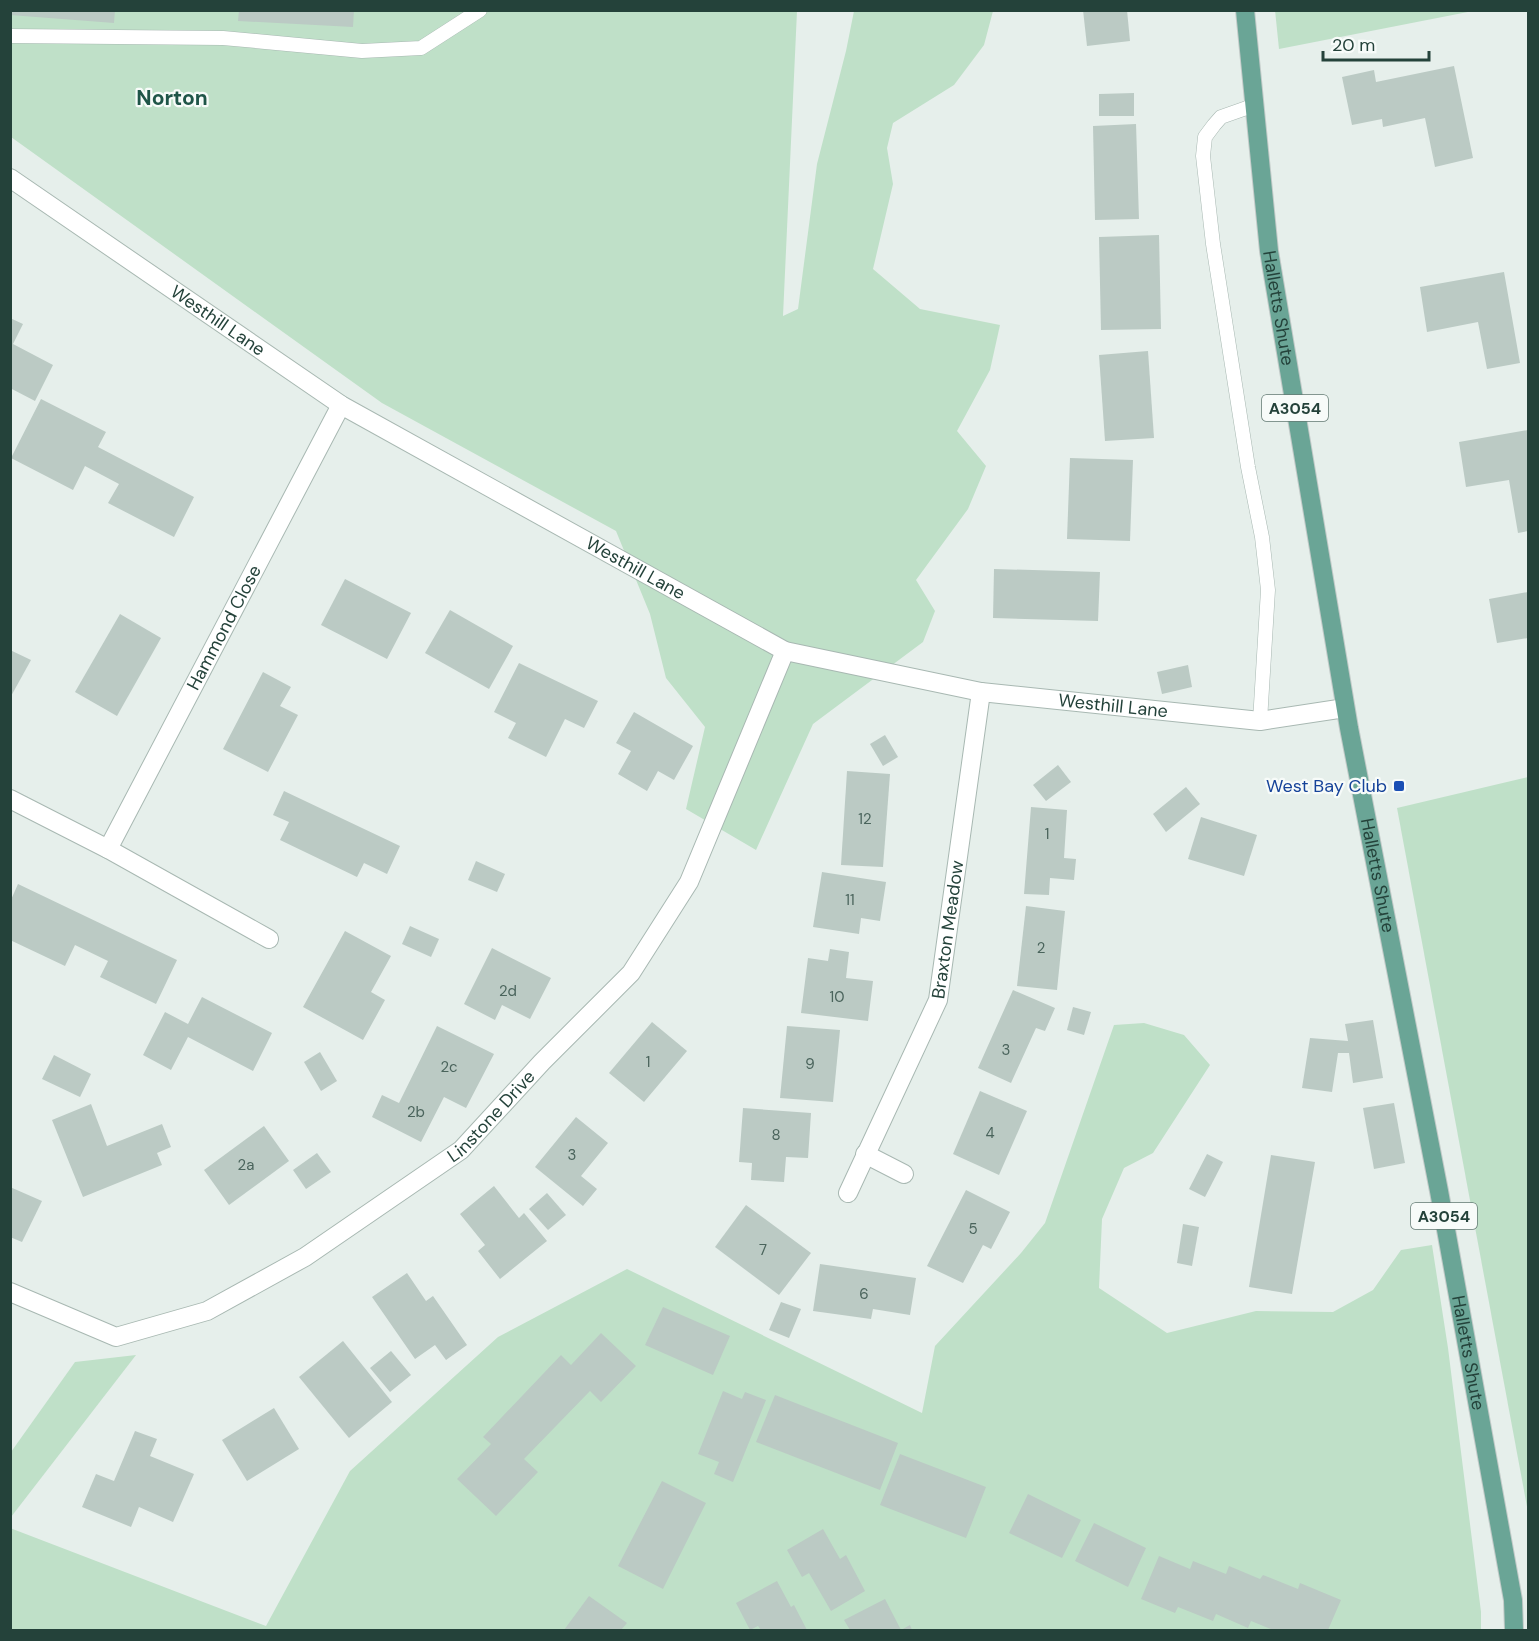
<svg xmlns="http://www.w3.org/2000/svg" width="1539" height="1641" viewBox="0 0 1539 1641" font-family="'DM Sans',sans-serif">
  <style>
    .green { fill: #bfe0c8 }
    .building { fill: #bbcac4 }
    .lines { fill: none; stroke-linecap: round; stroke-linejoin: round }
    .lane-casing { stroke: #a8b8b2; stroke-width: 15 }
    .street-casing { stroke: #a8b8b2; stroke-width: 20 }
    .primary-casing { stroke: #c2cac8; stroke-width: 20 }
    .lane { stroke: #fff; stroke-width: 14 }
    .street { stroke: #fff; stroke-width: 18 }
    .primary { stroke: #6aa596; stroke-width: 18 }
    .transit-dot { fill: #1a4fb4; stroke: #f7fbf9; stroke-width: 2 }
    .labels { text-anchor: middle; stroke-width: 4.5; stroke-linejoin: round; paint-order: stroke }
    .number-label { font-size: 15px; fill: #4a645c }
    .shield { fill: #f7fbf9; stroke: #637a73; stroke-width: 1.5 }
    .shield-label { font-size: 16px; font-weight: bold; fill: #24423a }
    .street-label { font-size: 18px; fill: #24423a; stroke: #f7fbf9 }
    .transit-label { font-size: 18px; fill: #164399; stroke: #f7fbf9; text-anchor: end }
    .quarter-label { font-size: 21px; font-weight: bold; fill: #1f5548; stroke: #f7fbf9 }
  </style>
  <rect width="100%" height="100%" fill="#e6efeb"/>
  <g class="green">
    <path d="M1275 10H1473V11L1279 49Z"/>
    <path d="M11 11H797L783 316 798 309 817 164 846 51 854 11H993L984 45 954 85 893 123 887 148 893 184 873 269 920 309 1000 325 990 370 957 431 986 466 968 509 916 580 935 611 923 642 813 724 756 850 686 809 705 727 666 678 650 614 616 531 382 403 11 137Z"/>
    <path d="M1528 777V1512L1397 808Z"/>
    <path d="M1144 1023 1184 1035 1210 1065 1153 1153 1124 1168 1102 1219 1099 1288 1167 1333 1256 1311 1333 1312 1373 1290 1401 1250 1432 1245 1448 1348 1481 1612V1630H11L10 1528 266 1626 350 1471 498 1337 627 1269 922 1413 935 1346 1021 1253 1045 1223 1114 1025Z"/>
    <path d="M136 1355 11 1517V1452L75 1362Z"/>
  </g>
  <g class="building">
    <path d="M10 10H115L114 23 10 15Z"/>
    <path d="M239 10H354L353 27 238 21Z"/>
    <path d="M1083 10H1127L1130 41 1087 46Z"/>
    <path d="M1454 66 1473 158 1435 167 1425 118 1383 127 1382 119 1352 125 1342 77 1374 70 1376 82Z"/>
    <path d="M1134 93V116H1099V94Z"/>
    <path d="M1136 124 1139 219 1095 220 1093 126Z"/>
    <path d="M1159 235 1161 329 1101 330 1099 237Z"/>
    <path d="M1504 272 1520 363 1487 369 1478 322 1427 332 1420 287Z"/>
    <path d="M10 318 23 324 13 344 53 365 35 401 10 388Z"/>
    <path d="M1148 351 1154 438 1105 441 1099 355Z"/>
    <path d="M41 399 106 432 98 447 194 497 174 537 108 503 119 484 85 466 73 490 11 458Z"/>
    <path d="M1528 430V531L1518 533 1509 480 1466 487 1459 442Z"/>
    <path d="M1070 458 1133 460 1130 541 1067 539Z"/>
    <path d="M994 569 1100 572 1098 621 993 618Z"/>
    <path d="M345 579 411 613 387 659 321 625Z"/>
    <path d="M1528 592V638L1497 643 1489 599Z"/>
    <path d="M450 610 513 646 489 689 425 653Z"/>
    <path d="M120 614 161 638 117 716 75 692Z"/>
    <path d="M10 650 31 660 10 698Z"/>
    <path d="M519 663 598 701 584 728 565 719 546 757 508 738 516 723 494 712Z"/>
    <path d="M1188 665 1192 687 1162 694 1157 672Z"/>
    <path d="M263 672 291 687 280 706 298 715 268 772 223 749Z"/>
    <path d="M634 712 693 746 674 780 658 771 647 791 618 774 631 751 616 743Z"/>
    <path d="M885 735 898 757 883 766 870 744Z"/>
    <path d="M1058 765 1071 782 1046 801 1033 785Z"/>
    <path d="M847 771 890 774 883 867 841 865Z"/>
    <path d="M1186 787 1200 804 1166 832 1153 814Z"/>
    <path d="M284 791 400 846 387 874 364 863 357 877 280 840 289 822 273 815Z"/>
    <path d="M1031 807 1067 810 1064 858 1076 859 1074 880 1050 878 1049 895 1024 894Z"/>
    <path d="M1201 817 1257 835 1244 876 1188 859Z"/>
    <path d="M476 861 505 874 497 892 468 880Z"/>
    <path d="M822 872 886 882 880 921 861 918 859 934 813 927Z"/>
    <path d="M18 884 177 960 156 1004 100 977 108 961 75 945 65 966 10 940V902Z"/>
    <path d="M1026 906 1065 911 1057 990 1017 986Z"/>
    <path d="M410 926 439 939 431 957 402 944Z"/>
    <path d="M345 931 391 956 371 992 385 1000 363 1040 303 1007Z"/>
    <path d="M492 948 551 978 530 1019 502 1005 495 1020 464 1004Z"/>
    <path d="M830 949 849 952 846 978 873 981 868 1021 801 1013 808 958 828 961Z"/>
    <path d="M1013 990 1055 1008 1045 1031 1036 1028 1011 1083 978 1068Z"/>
    <path d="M202 997 272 1033 253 1071 188 1037 171 1070 143 1055 165 1012 188 1024Z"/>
    <path d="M1073 1007 1091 1012 1084 1035 1067 1030Z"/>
    <path d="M1373 1020 1383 1078 1353 1083 1349 1053H1338L1332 1092 1302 1088 1310 1038 1348 1041 1345 1024Z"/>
    <path d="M652 1022 687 1051 644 1102 609 1073Z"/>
    <path d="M437 1026 494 1054 466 1108 444 1097 421 1142 372 1117 382 1095 399 1103Z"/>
    <path d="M787 1026 840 1030 833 1102 780 1098Z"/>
    <path d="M320 1052 337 1081 321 1091 304 1062Z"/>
    <path d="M54 1055 91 1074 80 1097 42 1079Z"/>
    <path d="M980 1091 1027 1111 999 1175 953 1154Z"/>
    <path d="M1394 1103 1405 1163 1374 1169 1363 1108Z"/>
    <path d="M91 1104 107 1146 162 1124 171 1147 157 1153 162 1165 83 1197 52 1120Z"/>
    <path d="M743 1108 811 1113 808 1158 786 1157 784 1182 751 1180 752 1163 739 1162Z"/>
    <path d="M576 1117 608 1143 581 1176 597 1189 583 1206 535 1167Z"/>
    <path d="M264 1126 289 1161 229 1205 204 1170Z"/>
    <path d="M317 1153 331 1172 306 1189 293 1170Z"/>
    <path d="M1207 1154 1223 1162 1205 1197 1189 1189Z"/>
    <path d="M1271 1155 1315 1162 1292 1294 1249 1287Z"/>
    <path d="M494 1186 519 1218 524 1213 547 1241 500 1279 478 1251 485 1245 460 1214Z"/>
    <path d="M10 1187 42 1201 22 1242 10 1237Z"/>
    <path d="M966 1190 1010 1212 991 1249 983 1245 963 1283 927 1266Z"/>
    <path d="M547 1193 566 1215 548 1230 529 1209Z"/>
    <path d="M746 1205 811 1253 779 1295 715 1247Z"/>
    <path d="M1183 1224 1199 1227 1192 1266 1177 1263Z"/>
    <path d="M820 1264 916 1278 910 1315 873 1309 871 1319 813 1311Z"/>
    <path d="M407 1273 426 1301 433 1296 467 1345 446 1360 435 1345 415 1359 372 1297Z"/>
    <path d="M781 1302 801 1309 789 1338 769 1330Z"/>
    <path d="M663 1307 730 1336 713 1375 645 1345Z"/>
    <path d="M601 1333 636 1366 601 1402 590 1391 524 1459 538 1472 496 1516 457 1479 491 1444 483 1437 561 1355 571 1365Z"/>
    <path d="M343 1341 392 1402 349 1438 299 1377Z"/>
    <path d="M391 1351 411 1375 390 1392 370 1368Z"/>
    <path d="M723 1391 742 1399 745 1392 766 1400 733 1482 714 1474 719 1462 698 1454Z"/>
    <path d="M775 1395 898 1443 880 1490 756 1442Z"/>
    <path d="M274 1408 299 1449 247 1481 222 1440Z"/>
    <path d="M135 1431 157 1439 150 1456 194 1474 173 1522 139 1507 131 1527 82 1507 96 1474 114 1481Z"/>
    <path d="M900 1454 986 1487 966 1538 880 1505Z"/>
    <path d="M662 1481 706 1503 663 1589 618 1566Z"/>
    <path d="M1028 1494 1081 1520 1062 1558 1009 1533Z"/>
    <path d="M1094 1523 1146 1548 1128 1587 1075 1561Z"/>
    <path d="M823 1529 840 1559 846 1555 865 1591 831 1611 809 1573 802 1577 787 1550Z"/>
    <path d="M1159 1556 1190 1569 1193 1561 1226 1574 1229 1566 1260 1579 1263 1575 1298 1589 1300 1583 1341 1600 1328 1630H1273L1251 1621 1248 1628 1216 1614 1213 1621 1178 1607 1175 1613 1141 1599Z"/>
    <path d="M777 1581 791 1607 794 1605 807 1630H761L758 1626 750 1630 736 1603Z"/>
    <path d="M589 1596 627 1623 621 1630H564Z"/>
    <path d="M885 1599 901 1630 910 1625 912 1630H850L844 1620Z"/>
  </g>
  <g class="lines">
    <defs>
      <g id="lane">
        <path d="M10 36 223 38 362 51 421 48 480 10"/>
        <path d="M1255 105 1221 117 1214 125 1205 137 1203 156 1213 244 1248 467 1262 537 1268 590 1260 721"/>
      </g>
      <g id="street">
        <path id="s1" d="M10 178 341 405 785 651 981 692 1260 721 1345 708"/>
        <path d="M10 799 108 849 269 939"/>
        <path id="s2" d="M108 849 341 405"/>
        <path d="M865 1154 904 1174"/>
        <path id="s3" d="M848 1193 938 1000 981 692"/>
        <path id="s4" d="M10 1292 116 1337 207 1311 305 1257 461 1150 542 1062 631 973 689 882 785 651"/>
      </g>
      <g id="primary">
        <path id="s5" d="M1245 10 1269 251 1349 728 1439 1191 1513 1600 1514 1630"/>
      </g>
    </defs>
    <use href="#lane" class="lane-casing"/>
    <use href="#street" class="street-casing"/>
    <use href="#primary" class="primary-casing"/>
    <use href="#lane" class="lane"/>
    <use href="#street" class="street"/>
    <use href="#primary" class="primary"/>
  </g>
  <rect class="transit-dot" x="1393" y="780" width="12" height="12" rx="3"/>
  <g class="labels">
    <g class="number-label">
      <text x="865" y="824">12</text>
      <text x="1047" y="839">1</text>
      <text x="850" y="905">11</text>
      <text x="1041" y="953">2</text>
      <text x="508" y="996">2d</text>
      <text x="837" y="1002">10</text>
      <text x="1006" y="1055">3</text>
      <text x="648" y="1067">1</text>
      <text x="810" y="1069">9</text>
      <text x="449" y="1072">2c</text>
      <text x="416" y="1117">2b</text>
      <text x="990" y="1138">4</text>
      <text x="776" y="1140">8</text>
      <text x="572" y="1160">3</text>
      <text x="246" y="1170">2a</text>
      <text x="973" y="1234">5</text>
      <text x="763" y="1255">7</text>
      <text x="864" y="1299">6</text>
    </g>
    <g class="shield">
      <rect x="1262" y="395" width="66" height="26" rx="4.5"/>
      <rect x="1411" y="1203" width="66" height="26" rx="4.5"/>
    </g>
    <g class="shield-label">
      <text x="1295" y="414">A3054</text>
      <text x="1444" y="1222">A3054</text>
    </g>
    <g class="street-label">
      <text dy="6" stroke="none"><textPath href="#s5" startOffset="300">Halletts Shute</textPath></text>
      <text dy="6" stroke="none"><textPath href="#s1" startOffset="252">Westhill Lane</textPath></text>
      <text dy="6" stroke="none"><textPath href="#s1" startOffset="738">Westhill Lane</textPath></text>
      <text dy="6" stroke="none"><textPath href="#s2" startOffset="250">Hammond Close</textPath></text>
      <text dy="6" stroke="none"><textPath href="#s1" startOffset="1242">Westhill Lane</textPath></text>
      <text dy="6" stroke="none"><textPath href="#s5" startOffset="876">Halletts Shute</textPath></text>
      <text dy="6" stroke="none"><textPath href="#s3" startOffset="284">Braxton Meadow</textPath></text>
      <text dy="6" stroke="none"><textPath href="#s4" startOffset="556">Linstone Drive</textPath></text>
      <text dy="6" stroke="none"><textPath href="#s5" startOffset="1362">Halletts Shute</textPath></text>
    </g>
    <g class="transit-label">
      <text x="1387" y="792">West Bay Club</text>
    </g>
    <g class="quarter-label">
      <text x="172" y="105">Norton</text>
    </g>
  </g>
  <rect width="1539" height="1641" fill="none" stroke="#24423a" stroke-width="24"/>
  <path d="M1323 51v9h106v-9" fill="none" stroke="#24423a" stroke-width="3"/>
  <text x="1332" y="51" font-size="18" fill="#24423a" stroke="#f7fbf9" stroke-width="4.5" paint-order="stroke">20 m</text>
</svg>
